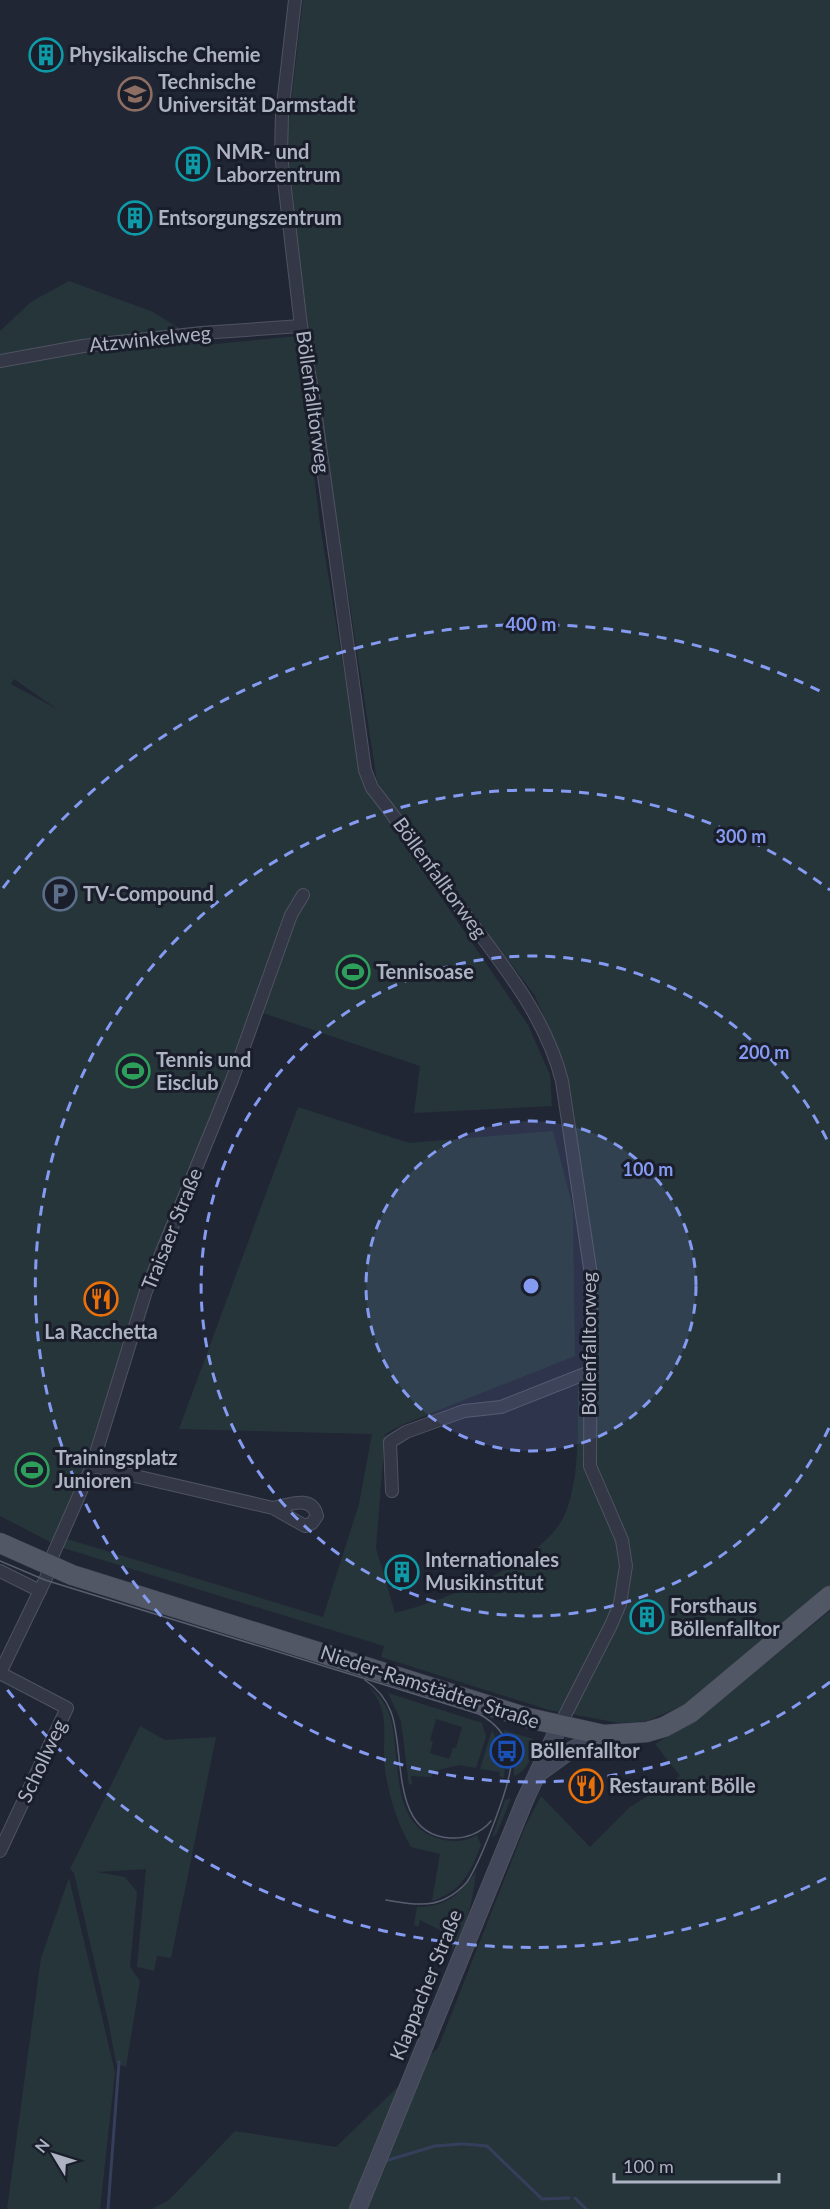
<svg xmlns="http://www.w3.org/2000/svg" width="830" height="2209" viewBox="0 0 830 2209" font-family="Lato,sans-serif">
  <style>
    .green { fill: #26353a; fill-rule: evenodd }
    .lines { fill: none; stroke-linecap: round; stroke-linejoin: round }
    .stream { stroke: #353f5c; stroke-width: 3 }
    .street-casing { stroke: #4f5361; stroke-width: 14 }
    .secondary-casing { stroke: #4f5361; stroke-width: 18 }
    .primary-casing { stroke: #3e4250; stroke-width: 21 }
    .street { stroke: #343846; stroke-width: 12 }
    .secondary { stroke: #424759; stroke-width: 16 }
    .primary { stroke: #525766; stroke-width: 20 }
    .tram { stroke: #585e6f; stroke-width: 1.5 }
    .ring { fill: none; stroke: #859bf1; stroke-width: 3; stroke-dasharray: 10 8 }
    .labels { text-anchor: middle; stroke-width: 6; stroke-linejoin: round; paint-order: stroke }
    .poi-label { font-size: 20px; font-weight: bold; fill: #aeb3c3; stroke: #1a1e2b; text-anchor: start }
    .street-label { font-size: 20px; fill: #aeb3c3; stroke: #1a1e2b }
    .centre { fill: #859bf1; stroke: #1a1e2b; stroke-width: 3 }
    .ring-label { font-size: 18px; text-anchor: middle; font-weight: bold; fill: #859bf1; stroke: #1a1e2b; stroke-width: 6; stroke-linejoin: round; paint-order: stroke }
  </style>
  <rect width="100%" height="100%" fill="#212635"/>
  <g class="green">
    <path d="M303 0H830V1585L687 1704 647 1721 619 1723 549 1710 381 1657 384 1646 60 1547 0 1516V331L31 302 69 281 153 312 206 345 297 336 320 525 356 745 370 793 528 1025 550 1075 552 1106 414 1113 420 1066 254 1010 64 1538 323 1617 359 1504 372 1434 179 1429 298 1107 409 1143 553 1131 573 1208 575 1356 404 1424 385 1434 376 1548 395 1613C443 1601 544 1563 565 1514 581 1475 577 1428 578 1387L599 1377 595 1269 571 1102 560 1053 535 996 377 782 306 319 287 138ZM14 679 57 709 11 684Z"/>
    <path d="M830 1611V2209H152L169 2200 235 2131 336 2147 438 2048 525 1827 541 1796 590 1847 630 1807 680 1776 655 1744 700 1717Z"/>
    <path d="M369 1686C378 1694 386 1704 390 1716 402 1755 388 1823 437 1838 451 1843 465 1842 477 1835L481 1845C471 1872 461 1892 432 1901L440 1854 411 1847C396 1821 384 1783 384 1753 384 1724 388 1711 369 1686Z"/>
    <path d="M388 1693 482 1723 486 1737 476 1768 459 1765 434 1771 431 1777 411 1776 412 1784 409 1785 401 1721ZM436 1719 462 1727 456 1748H453L449 1759 430 1753 433 1742 430 1740Z"/>
    <path d="M140 1726 165 1740 216 1737 171 1958 157 1956 154 1971 137 1967 146 1869 97 1872 125 1877 137 1892 130 1967 140 1981 126 2067 116 2063 109 2025 74 1873 70 1869Z"/>
    <path d="M492 1730 505 1757 504 1778 499 1776 500 1772 480 1769Z"/>
    <path d="M503 1730 533 1739C535 1753 528 1771 514 1776V1755Z"/>
    <path d="M511 1798 497 1833 492 1838 505 1800Z"/>
    <path d="M476 1871C473 1901 465 1943 440 1962L433 1958 446 1933 420 1920 418 1927 414 1925 417 1907C445 1908 462 1893 476 1871Z"/>
    <path d="M69 1878 115 2072 100 2209H7L41 1958Z"/>
  </g>
  <g class="lines">
    <g class="stream">
      <path d="M464 2144 487 2146 542 2199 569 2198"/>
      <path d="M385 2161 435 2146 462 2144"/>
      <path d="M575 2198 586 2209"/>
      <path d="M108 2209 119 2062"/>
    </g>
    <defs>
      <g id="street">
        <path d="M295 0 282 114 281 154 301 326 313 396 365 770 372 788C402 825 427 864 456 902 497 958 545 1013 562 1081L591 1275 590 1466 622 1540 626 1566 620 1604 611 1625 559 1727"/>
        <path d="M0 361 83 346 202 333 301 326"/>
        <path d="M92 1466 273 1508 305 1526 312 1523 317 1516C312 1494 289 1505 273 1508"/>
        <path d="M392 1491 390 1442 406 1432 464 1411 501 1407 592 1371"/>
        <path d="M0 1571 40 1591"/>
        <path d="M0 1673 47 1576 48 1566 92 1466 146 1291 232 1080 291 915 303 895"/>
        <path d="M0 1673 67 1708 0 1851"/>
      </g>
      <g id="secondary">
        <path d="M539 1773 568 1752 604 1735"/>
        <path d="M358 2209 525 1800 559 1727"/>
      </g>
      <path id="primary" d="M0 1543 72 1575 528 1718 604 1735 647 1732 664 1727 690 1713 830 1596"/>
    </defs>
    <use href="#street" class="street-casing"/>
    <use href="#secondary" class="secondary-casing"/>
    <use href="#primary" class="primary-casing"/>
    <use href="#street" class="street"/>
    <use href="#secondary" class="secondary"/>
    <use href="#primary" class="primary"/>
    <g class="tram">
      <path d="M0 1561 45 1580 479 1714C496 1723 508 1738 511 1757 514 1779 480 1862 467 1882 461 1889 453 1895 445 1899 427 1908 406 1903 386 1900"/>
      <path d="M365 1680C377 1688 386 1699 391 1712 406 1752 389 1834 450 1838 466 1839 481 1833 491 1821"/>
    </g>
  </g>
  <circle cx="531" cy="1286" r="165" fill="#859bf1" fill-opacity=".12"/>
  <g class="ring">
    <circle cx="531" cy="1286" r="165"/>
    <path d="M829 1428A330 330 0 1 1 829 1144"/>
    <path d="M830 1682A496 496 0 1 1 830 890"/>
    <path d="M826 1878A661 661 0 0 1 3 1684M3 888A661 661 0 0 1 826 694"/>
  </g>
  <defs>
    <symbol id="building-ring" viewBox="-11 -11 22 22"><circle r="9.5" fill="#1a1e2b" stroke="#0f9aa8" stroke-width="1.5"/><path d="M-4-6H4V6H1V3H-1V6H-4ZM-2.5-4.3h1.7v1.8h-1.7ZM.8-4.3h1.7v1.8H.8ZM-2.5-1h1.7V.8h-1.7ZM.8-1h1.7V.8H.8Z" fill="#0f9aa8"/></symbol>
    <symbol id="university-ring" viewBox="-11 -11 22 22"><circle r="9.5" fill="#1a1e2b" stroke="#8d6e63" stroke-width="1.5"/><path d="M0-5L7-2L0 1L-7-2ZM-4 1L0 2.5L4 1V4Q0 6-4 4Z" fill="#8d6e63"/></symbol>
    <symbol id="parking-ring" viewBox="-11 -11 22 22"><circle r="9.5" fill="#1a1e2b" stroke="#5c6f8a" stroke-width="1.5"/><path d="M-3.5-5.5H1a3.5 3.5 0 0 1 0 7H-1V5.5H-3.5ZM-1-3.4V-.6H.8a1.4 1.4 0 0 0 0-2.8Z" fill="#5c6f8a"/></symbol>
    <symbol id="stadium-ring" viewBox="-11 -11 22 22"><circle r="9.5" fill="#1a1e2b" stroke="#2e9e5b" stroke-width="1.5"/><path d="M0-5a6.5 5 0 1 0 0 10a6.5 5 0 1 0 0-10ZM-3.5-1.8h7v3.6h-7Z" fill="#2e9e5b"/></symbol>
    <symbol id="restaurant-ring" viewBox="-11 -11 22 22"><circle r="9.5" fill="#1a1e2b" stroke="#e8710a" stroke-width="1.5"/><path d="M-5-6h1v4h1v-4h1v4h1v-4h1v5L-1.5 .5V6h-2V.5L-5-1ZM5-6V6H3V1.5H1.5Q1.5-4 5-6Z" fill="#e8710a"/></symbol>
    <symbol id="bus-ring" viewBox="-11 -11 22 22"><circle r="9.5" fill="#1a1e2b" stroke="#1a4fb4" stroke-width="1.5"/><path d="M-5-6H5V4H4V6H2V4H-2V6H-4V4H-5ZM-3.5-4V0h7V-4ZM-3.5 1.2v1.5H-2V1.2ZM2 1.2v1.5H3.5V1.2Z" fill="#1a4fb4"/></symbol>
  </defs>
  <g fill-rule="evenodd">
    <use href="#building-ring" x="27" y="36" width="38" height="38"/>
    <use href="#university-ring" x="116" y="75" width="38" height="38"/>
    <use href="#building-ring" x="174" y="145" width="38" height="38"/>
    <use href="#building-ring" x="116" y="199" width="38" height="38"/>
    <use href="#parking-ring" x="41" y="875" width="38" height="38"/>
    <use href="#stadium-ring" x="334" y="953" width="38" height="38"/>
    <use href="#stadium-ring" x="114" y="1052" width="38" height="38"/>
    <use href="#restaurant-ring" x="82" y="1280" width="38" height="38"/>
    <use href="#stadium-ring" x="13" y="1451" width="38" height="38"/>
    <use href="#building-ring" x="383" y="1553" width="38" height="38"/>
    <use href="#building-ring" x="628" y="1598" width="38" height="38"/>
    <use href="#bus-ring" x="488" y="1732" width="38" height="38"/>
    <use href="#restaurant-ring" x="567" y="1767" width="38" height="38"/>
  </g>
  <g class="labels">
    <g class="poi-label">
      <text x="69" y="62">Physikalische Chemie</text>
      <text x="158" y="89">Technische<tspan x="158" dy="23">Universität Darmstadt</tspan></text>
      <text x="216" y="159">NMR- und<tspan x="216" dy="23">Laborzentrum</tspan></text>
      <text x="158" y="225">Entsorgungszentrum</text>
      <text x="83" y="901">TV-Compound</text>
      <text x="376" y="979">Tennisoase</text>
      <text x="156" y="1067">Tennis und<tspan x="156" dy="23">Eisclub</tspan></text>
      <text x="101" y="1339" text-anchor="middle">La Racchetta</text>
      <text x="55" y="1465">Trainingsplatz<tspan x="55" dy="23">Junioren</tspan></text>
      <text x="425" y="1567">Internationales<tspan x="425" dy="23">Musikinstitut</tspan></text>
      <text x="670" y="1613">Forsthaus<tspan x="670" dy="23">Böllenfalltor</tspan></text>
      <text x="530" y="1758">Böllenfalltor</text>
      <text x="609" y="1793">Restaurant Bölle</text>
    </g>
    <g class="street-label">
      <text transform="translate(150 339) rotate(-6)" y="7">Atzwinkelweg</text>
      <text transform="translate(313 402) rotate(82)" y="7">Böllenfalltorweg</text>
      <text transform="translate(440 878) rotate(54)" y="7">Böllenfalltorweg</text>
      <text transform="translate(172 1229) rotate(-68)" y="7">Traisaer Straße</text>
      <text transform="translate(589 1344) rotate(-90)" y="7">Böllenfalltorweg</text>
      <text transform="translate(430 1687) rotate(18)" y="7">Nieder-Ramstädter Straße</text>
      <text transform="translate(42 1761) rotate(-65)" y="7">Schollweg</text>
      <text transform="translate(426 1985) rotate(-68)" y="7">Klappacher Straße</text>
    </g>
  </g>
  <circle cx="531" cy="1286" r="9" class="centre"/>
  <g class="ring-label">
    <text x="531" y="631">400 m</text>
    <text x="741" y="843">300 m</text>
    <text x="764" y="1059">200 m</text>
    <text x="648" y="1176">100 m</text>
  </g>
  <g transform="translate(54 2155) rotate(308)" stroke="#1a1e2b" stroke-width="4.5" paint-order="stroke">
  <path d="M0-4.5L10 22L0 15L-10 22Z" fill="#aeb3c3"/>
  <text y="-9" font-size="16" font-weight="bold" text-anchor="middle" fill="#aeb3c3">N</text>
  </g>
  <path d="M614 2173v9h165v-9" fill="none" stroke="#aeb3c3" stroke-width="3"/>
  <text x="623" y="2173" font-size="18" fill="#aeb3c3" stroke="#1a1e2b" stroke-width="4.5" paint-order="stroke">100 m</text>
</svg>
